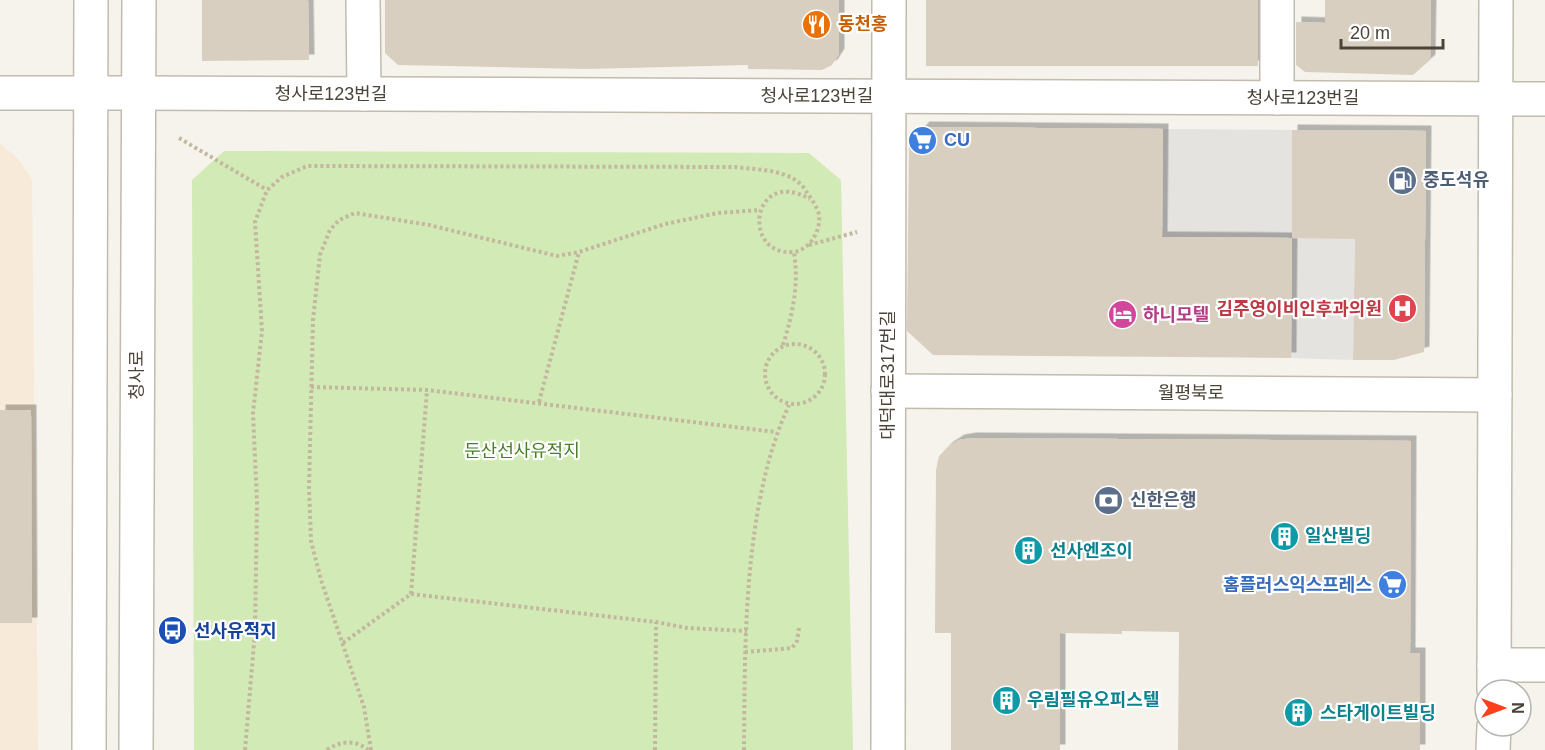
<svg xmlns="http://www.w3.org/2000/svg" width="1545" height="750" viewBox="0 0 1545 750" font-family="Helvetica,'Noto Sans KR',sans-serif">
  <style>
    .commercial { fill: #f7ead8 }
    .green { fill: #d2eab5 }
    .parking { fill: #e5e3e0 }
    .building { fill: #d8cfc1; filter: url(#shadow) }
    .lines { fill: none; stroke-linecap: round; stroke-linejoin: round }
    .minor-casing { stroke: #c2bbae; stroke-width: 36 }
    .tertiary-casing { stroke: #c2bbae; stroke-width: 36 }
    .path { stroke: #c4b79f; stroke-width: 4; stroke-dasharray: 3 3; stroke-linecap: butt }
    .minor { stroke: #fff; stroke-width: 33 }
    .tertiary { stroke: #fff; stroke-width: 33 }
    .labels { text-anchor: middle; stroke-width: 4.5; stroke-linejoin: round; paint-order: stroke }
    .food-label { font-size: 18px; font-weight: bold; fill: #c56008; stroke: #fff; text-anchor: start }
    .street-label { font-size: 18px; fill: #4b4439; stroke: #fff }
    .shop-label { font-size: 18px; font-weight: bold; fill: #366cbe; stroke: #fff; text-anchor: start }
    .service-label { font-size: 18px; font-weight: bold; fill: #4e5e75; stroke: #fff; text-anchor: start }
    .health-label { font-size: 18px; font-weight: bold; fill: #be3a42; stroke: #fff; text-anchor: end }
    .hotel-label { font-size: 18px; font-weight: bold; fill: #b23c85; stroke: #fff; text-anchor: start }
    .park-label { font-size: 18px; fill: #4a7f2a; stroke: #fff }
    .culture-label { font-size: 18px; font-weight: bold; fill: #0d838f; stroke: #fff; text-anchor: start }
    .transit-label { font-size: 18px; font-weight: bold; fill: #164399; stroke: #fff; text-anchor: start }
  </style>
  <defs>
    <filter id="shadow"><feDropShadow dx="5.5" dy="-5.5" stdDeviation="0" flood-color="#0004"/></filter>
  </defs>
  <rect width="100%" height="100%" fill="#f6f3ec"/>
  <path class="commercial" d="M0 143 18 159 32 179 38 750H0Z"/>
  <path class="green" d="M224 151 809 153 841 180 853 750H194L192 180Z"/>
  <path class="parking" d="M1163 129 1292 130V237L1355 238 1353 360 1291 358 1292 238 1162 237Z"/>
  <g class="building">
    <path d="M202 0H308L309 60 202 61Z"/>
    <path d="M385 0H839V54L832 65 822 70 748 69V65L587 69 398 65 385 53Z"/>
    <rect x="926" y="0" width="332" height="66"/>
    <path d="M1325 0H1431L1430 60 1413 75 1305 72 1296 65V22L1325 23Z"/>
    <path d="M924 127 1163 129 1162 237 1292 238 1291 358 933 355 907 331 909 143Z"/>
    <path d="M1292 130 1426 131 1424 352 1394 360H1353L1355 239 1292 238Z"/>
    <path d="M0 410H31L32 623H0Z"/>
    <path d="M971 438 1411 441 1410 653H1420V750H1178L1179 632 1122 631V634L1060 633V750H951V633H935L936 470 939 456 948 447 959 440Z"/>
  </g>
  <g class="lines">
    <defs>
      <g id="minor">
        <path d="M363 0 364 94"/>
        <path d="M1277 0V98"/>
        <path d="M139 93 1545 99"/>
        <path d="M888 391 1495 395"/>
        <path d="M1494 665H1545"/>
        <path d="M888 750 889 0"/>
      </g>
      <g id="tertiary">
        <path d="M0 93H139"/>
        <path d="M1494 690 1496 0"/>
        <path d="M89 750 91 0"/>
        <path d="M136 750 139 0"/>
        <path d="M1493 750 1494 726"/>
      </g>
    </defs>
    <use href="#minor" class="minor-casing"/>
    <use href="#tertiary" class="tertiary-casing"/>
    <g class="path">
      <path d="M179 138 267 190"/>
      <path d="M809 245 857 232"/>
      <circle cx="795" cy="374" r="30"/>
      <path d="M783 345C793 313 799 285 794 252"/>
      <path d="M311 387 427 390 776 432"/>
      <path d="M539 402 579 252"/>
      <path d="M411 594 656 622 687 628 747 631"/>
      <path d="M343 643 411 594 427 390"/>
      <path d="M745 652 792 648 797 641 799 628"/>
      <path d="M245 750 255 631 257 503 253 413 262 331 255 222 267 190 282 177 307 166 735 167C758 170 793 169 806 191 810 197 818 208 819 215 821 231 810 250 793 252 741 256 751 166 810 199"/>
      <path d="M327 750C340 741 355 739 368 750"/>
      <path d="M371 750 364 707 321 580 311 541 309 487 313 320 320 255 330 230 339 220 355 213 429 225 557 256 579 252 665 224 718 213 760 210"/>
      <path d="M655 750 656 622"/>
      <path d="M744 750C745 641 743 505 789 405"/>
    </g>
    <use href="#minor" class="minor"/>
    <use href="#tertiary" class="tertiary"/>
  </g>
  <defs>
    <symbol id="restaurant-disc" viewBox="-11 -11 22 22"><circle r="9.5" fill="#e8710a" stroke="#fff"/><path d="M-5-6h1v4h1v-4h1v4h1v-4h1v5L-1.5 .5V6h-2V.5L-5-1ZM5-6V6H3V1.5H1.5Q1.5-4 5-6Z" fill="#fff"/></symbol>
    <symbol id="supermarket-disc" viewBox="-11 -11 22 22"><circle r="9.5" fill="#3f7fe0" stroke="#fff"/><path d="M-6-5.5h2.5l.6 2H6L4.5 2H-2.5L-4.4-4H-6ZM-1.5 3.2a1.3 1.3 0 1 0 .1 0ZM3 3.2a1.3 1.3 0 1 0 .1 0Z" fill="#fff"/></symbol>
    <symbol id="fuel-disc" viewBox="-11 -11 22 22"><circle r="9.5" fill="#5c6f8a" stroke="#fff"/><path d="M-5.5-6h7V0h2V4h1.3V-2.5L3-4.5l.8-.8L6-3V5H2.5V1h-1V6h-7ZM-4.2-4.7v3.2H.2V-4.7Z" fill="#fff"/></symbol>
    <symbol id="hospital-disc" viewBox="-11 -11 22 22"><circle r="9.5" fill="#e0444e" stroke="#fff"/><path d="M-5-5h3v3.5h4V-5h3V5h-3V1.5h-4V5h-3Z" fill="#fff"/></symbol>
    <symbol id="hotel-disc" viewBox="-11 -11 22 22"><circle r="9.5" fill="#d1479c" stroke="#fff"/><path d="M-6-4.5h1.5V1H6V5H4.5V3h-9V5H-6ZM-4 0a1.8 1.8 0 1 1 3.6 0ZM.5 0V-2.5h3Q6-2.5 6 0Z" fill="#fff"/></symbol>
    <symbol id="bank-disc" viewBox="-11 -11 22 22"><circle r="9.5" fill="#5c6f8a" stroke="#fff"/><path d="M-6-4H6V4H-6ZM0-2.3a2.3 2.3 0 1 0 0 4.6a2.3 2.3 0 1 0 0-4.6Z" fill="#fff"/></symbol>
    <symbol id="building-disc" viewBox="-11 -11 22 22"><circle r="9.5" fill="#0f9aa8" stroke="#fff"/><path d="M-4-6H4V6H1V3H-1V6H-4ZM-2.5-4.3h1.7v1.8h-1.7ZM.8-4.3h1.7v1.8H.8ZM-2.5-1h1.7V.8h-1.7ZM.8-1h1.7V.8H.8Z" fill="#fff"/></symbol>
    <symbol id="bus-disc" viewBox="-11 -11 22 22"><circle r="9.5" fill="#1a4fb4" stroke="#fff"/><path d="M-5-6H5V4H4V6H2V4H-2V6H-4V4H-5ZM-3.5-4V0h7V-4ZM-3.5 1.2v1.5H-2V1.2ZM2 1.2v1.5H3.5V1.2Z" fill="#fff"/></symbol>
  </defs>
  <g fill-rule="evenodd">
    <use href="#restaurant-disc" x="800" y="8" width="33" height="33"/>
    <use href="#supermarket-disc" x="906" y="124" width="33" height="33"/>
    <use href="#fuel-disc" x="1386" y="164" width="33" height="33"/>
    <use href="#hospital-disc" x="1386" y="292" width="33" height="33"/>
    <use href="#hotel-disc" x="1106" y="298" width="33" height="33"/>
    <use href="#bank-disc" x="1092" y="484" width="33" height="33"/>
    <use href="#building-disc" x="1268" y="520" width="33" height="33"/>
    <use href="#building-disc" x="1012" y="534" width="33" height="33"/>
    <use href="#supermarket-disc" x="1376" y="568" width="33" height="33"/>
    <use href="#bus-disc" x="156" y="614" width="33" height="33"/>
    <use href="#building-disc" x="990" y="684" width="33" height="33"/>
    <use href="#building-disc" x="1282" y="696" width="33" height="33"/>
  </g>
  <g class="labels">
    <g class="food-label">
      <text x="838" y="30">동천홍</text>
    </g>
    <g class="street-label">
      <text x="331" y="100">청사로123번길</text>
      <text x="817" y="102">청사로123번길</text>
      <text x="1303" y="104">청사로123번길</text>
      <text transform="translate(137 375) rotate(-90)" y="6">청사로</text>
      <text transform="translate(888 375) rotate(-90)" y="6">대덕대로317번길</text>
      <text x="1191" y="399">월평북로</text>
    </g>
    <g class="shop-label">
      <text x="944" y="146">CU</text>
      <text x="1372" y="591" text-anchor="end">홈플러스익스프레스</text>
    </g>
    <g class="service-label">
      <text x="1423" y="186">중도석유</text>
      <text x="1130" y="506">신한은행</text>
    </g>
    <g class="health-label">
      <text x="1382" y="315">김주영이비인후과의원</text>
    </g>
    <g class="hotel-label">
      <text x="1143" y="321">하니모텔</text>
    </g>
    <g class="park-label">
      <text x="522" y="457">둔산선사유적지</text>
    </g>
    <g class="culture-label">
      <text x="1305" y="542">일산빌딩</text>
      <text x="1050" y="557">선사엔조이</text>
      <text x="1027" y="706">우림필유오피스텔</text>
      <text x="1320" y="719">스타게이트빌딩</text>
    </g>
    <g class="transit-label">
      <text x="194" y="637">선사유적지</text>
    </g>
  </g>
  <g transform="translate(1503 708) rotate(90)"><circle r="28" fill="#ffffff" stroke="#b7b4b0" stroke-width="1.5"/>
  <path d="M0-4.5L10 22L0 15L-10 22Z" fill="#fc3f1d"/>
  <text y="-9" font-size="16" font-weight="bold" text-anchor="middle" fill="#4b4439">N</text>
  </g>
  <path d="M1341 39v9h102v-9" fill="none" stroke="#4b4439" stroke-width="3"/>
  <text x="1350" y="39" font-size="18" fill="#4b4439" stroke="#ffffff" stroke-width="4.5" paint-order="stroke">20 m</text>
</svg>
